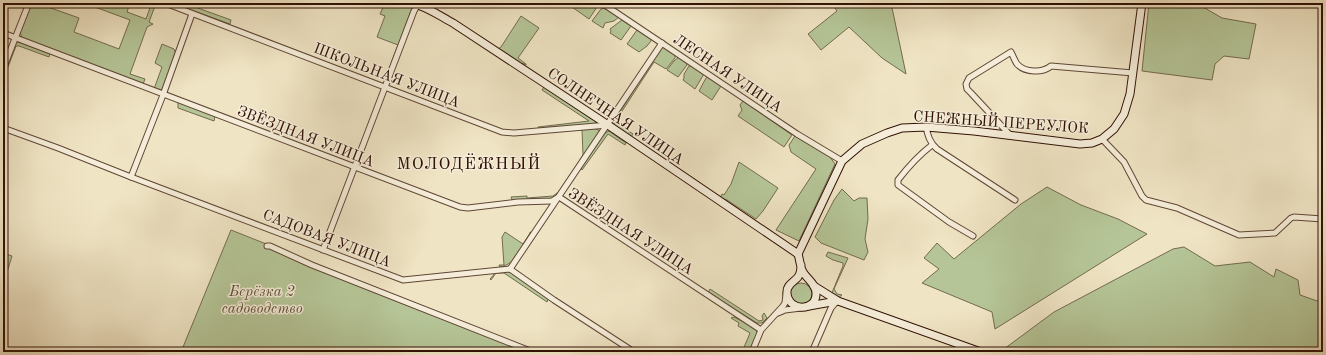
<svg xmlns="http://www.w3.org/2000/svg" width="1326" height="355" viewBox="0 0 1326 355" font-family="'Old Standard TT',serif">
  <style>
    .green { fill: #b5c597; stroke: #736b4e }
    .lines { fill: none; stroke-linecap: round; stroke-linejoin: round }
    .street-casing { stroke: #604635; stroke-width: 7 }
    .secondary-casing { stroke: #311105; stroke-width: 9 }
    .street { stroke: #f5edd9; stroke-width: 5 }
    .secondary { stroke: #f5edd9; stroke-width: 7 }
    .labels { text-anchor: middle; stroke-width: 3; stroke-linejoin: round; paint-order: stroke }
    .street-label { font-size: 15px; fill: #311105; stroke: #f5edd9 }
    .park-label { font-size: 15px; font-style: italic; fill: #5f5038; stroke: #f5edd9 }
    .quarter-label { font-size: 17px; letter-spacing: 1px; fill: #311105; stroke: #f5edd9 }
  </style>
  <rect width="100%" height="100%" fill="#efe4c4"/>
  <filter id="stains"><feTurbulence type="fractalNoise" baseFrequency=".005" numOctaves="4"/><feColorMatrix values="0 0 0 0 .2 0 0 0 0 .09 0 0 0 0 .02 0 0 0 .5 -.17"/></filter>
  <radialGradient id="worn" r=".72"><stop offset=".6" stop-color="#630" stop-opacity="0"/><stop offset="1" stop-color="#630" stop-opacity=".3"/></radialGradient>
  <g class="green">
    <path d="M32 3H37L79 18 74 32 119 49 130 20 84 3H99L100 5 112 3H130L127 12 146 19 151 5 146 3H159L157 6H155L149 22 153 24 147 27 130 74 145 79 143 84 22 38 20 32Z"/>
    <path d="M178 3H184L231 20 230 24 177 5Z"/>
    <path d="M385 3H401L412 8 385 80 398 45 377 37 385 16 380 14Z"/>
    <path d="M576 3H596L599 4 589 19 572 7Z"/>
    <path d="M831 3H891L906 74 882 58 849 27 821 50 808 34 837 11Z"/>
    <path d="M1149 3 1203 7 1222 18 1256 24 1249 59 1224 56 1215 64 1212 80 1142 71Z"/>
    <path d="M604 8 619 17 614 21 605 23 603 28 592 21 601 9Z"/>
    <path d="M521 16 539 28 518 58 526 64V65L523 63 521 65 498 49 501 47Z"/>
    <path d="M622 20 631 26 621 40 610 33 611 31 610 29Z"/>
    <path d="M637 30 651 39V41L647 46 639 52 627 44Z"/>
    <path d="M17 42 21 43 50 54 49 57 19 46H16L5 75H3L15 44Z"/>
    <path d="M162 44 174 49 176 54 163 89 159 91 154 89 162 67 155 63Z"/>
    <path d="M665 47 675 55V58L666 69 654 62 615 122 633 134 631 137 614 126V121L661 48Z"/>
    <path d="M679 57 686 63 687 65 678 77 667 70 674 61Z"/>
    <path d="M689 66H691L704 74 695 89 683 80 684 78V74Z"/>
    <path d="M708 77 721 86 712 100 699 91 706 78Z"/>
    <path d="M544 87 595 121 596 122 595 124 539 129 538 127 589 121 542 90Z"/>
    <path d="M743 101 792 135 784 147 738 116 742 110 740 105Z"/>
    <path d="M178 102 215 116 214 121 178 108Z"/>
    <path d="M593 128 601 131 559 194 553 199 513 202 511 197 527 196V198L553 196 561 190 583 155 582 129Z"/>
    <path d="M609 131 626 143 625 145 608 134 582 170 581 168 605 133Z"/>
    <path d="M795 136 830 157 835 164 799 241 776 230 816 169 791 152 789 145Z"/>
    <path d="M739 162 778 188 763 211 756 219 727 200 720 198 722 194 724 195 731 184Z"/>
    <path d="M1047 187 1081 205 1118 219 1147 234 995 329 992 312 922 283 939 269 924 258 937 243 954 259 1021 204Z"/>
    <path d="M842 189 854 201 859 198H867L868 219 865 239 868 252 864 260 821 243 815 237 834 200Z"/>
    <path d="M231 230 538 352H181Z"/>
    <path d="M505 232 523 244 530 233V232L532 233C524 246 516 264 500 267L499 265H504L502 237Z"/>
    <path d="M1184 247 1215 266 1250 262 1274 277 1276 269 1298 280 1300 295 1323 303V352H1000L1054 312 1173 249Z"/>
    <path d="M828 252 848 258 834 289 837 294 842 295 838 298 831 295 843 266V263L833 260 826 256Z"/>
    <path d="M3 253 12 256 3 285Z"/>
    <path d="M508 270 517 275 548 299 547 302 504 273H496L491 280 490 279 496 272Z"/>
    <circle cx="801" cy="294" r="11"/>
    <path d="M710 289 759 321 763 320 762 316 764 313 767 318 762 323H757L708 293Z"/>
    <path d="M734 317 754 327 757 330V334L749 352H742L750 333 738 326 739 323 731 318Z"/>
  </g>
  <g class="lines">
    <defs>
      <g id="street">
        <path d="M165 3 502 132 514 133 608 125"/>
        <path d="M602 3 797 134 842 161"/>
        <path d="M3 33 460 207 468 208 518 202 552 201 559 197 761 330"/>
        <path d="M3 69 29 3"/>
        <path d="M926 127C928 136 930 143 937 149L1015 200"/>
        <path d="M3 128 58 148 131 177 403 280 510 269 554 300 634 352"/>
        <path d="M1011 136 971 93 967 89 966 84 969 78 1011 52C1013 56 1015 61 1017 64 1025 73 1043 73 1051 66L1133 73"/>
        <path d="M1102 139 1124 162 1142 196 1146 200 1177 208 1239 235 1275 233 1291 218 1294 217 1323 219"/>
        <path d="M932 145C919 155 908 167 898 180V185L949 222 973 236"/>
        <path d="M131 177 163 95 192 14"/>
        <path d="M267 246H270L312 265 533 352"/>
        <path d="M323 250 414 11 419 3"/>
        <path d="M510 269 662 43"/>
        <path d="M778 313 785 310 801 308"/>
        <path d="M813 349 821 352"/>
        <path d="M752 352 761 330 783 306 785 303 786 294"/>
        <path d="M812 352 831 308 837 301"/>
      </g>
      <g id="secondary">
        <path d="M412 3C426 6 440 16 453 23L608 125 798 254"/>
        <path d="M798 254 842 161 862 144 887 133 902 128 926 127 974 131 1080 144 1092 143 1102 139 1114 129 1124 114 1130 94 1142 3"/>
        <path d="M798 254C800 260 800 267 803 272 807 279 816 284 816 293 817 312 788 312 787 293 786 285 794 282 798 277 801 273 801 269 801 265"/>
        <path d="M814 286 838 301 981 352"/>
        <path d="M809 306 837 301"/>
      </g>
    </defs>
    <use href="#street" class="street-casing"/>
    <use href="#secondary" class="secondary-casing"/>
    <use href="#street" class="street"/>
    <use href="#secondary" class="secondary"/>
  </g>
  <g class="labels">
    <g class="street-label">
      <text transform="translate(728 73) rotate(34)" y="5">ЛЕСНАЯ УЛИЦА</text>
      <text transform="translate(387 75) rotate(21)" y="5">ШКОЛЬНАЯ УЛИЦА</text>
      <text transform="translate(616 116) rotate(34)" y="5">СОЛНЕЧНАЯ УЛИЦА</text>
      <text transform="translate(1001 122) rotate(4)" y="5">СНЕЖНЫЙ ПЕРЕУЛОК</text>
      <text transform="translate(306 136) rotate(21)" y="5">ЗВЁЗДНАЯ УЛИЦА</text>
      <text transform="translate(631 231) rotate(33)" y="5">ЗВЁЗДНАЯ УЛИЦА</text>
      <text transform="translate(327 238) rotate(21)" y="5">САДОВАЯ УЛИЦА</text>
    </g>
    <g class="park-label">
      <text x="262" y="296">Берёзка 2<tspan x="262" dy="17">садоводство</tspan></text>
    </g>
    <g class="quarter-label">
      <text x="469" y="169">МОЛОДЁЖНЫЙ</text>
    </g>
  </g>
  <rect width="1326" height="355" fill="none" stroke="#efe4c4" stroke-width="16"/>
  <rect x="4" y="4" width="1318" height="347" fill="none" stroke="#311105" stroke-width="2"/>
  <rect x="8" y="8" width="1310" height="339" fill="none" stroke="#311105"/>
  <rect width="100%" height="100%" filter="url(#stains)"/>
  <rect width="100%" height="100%" fill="url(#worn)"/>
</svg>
